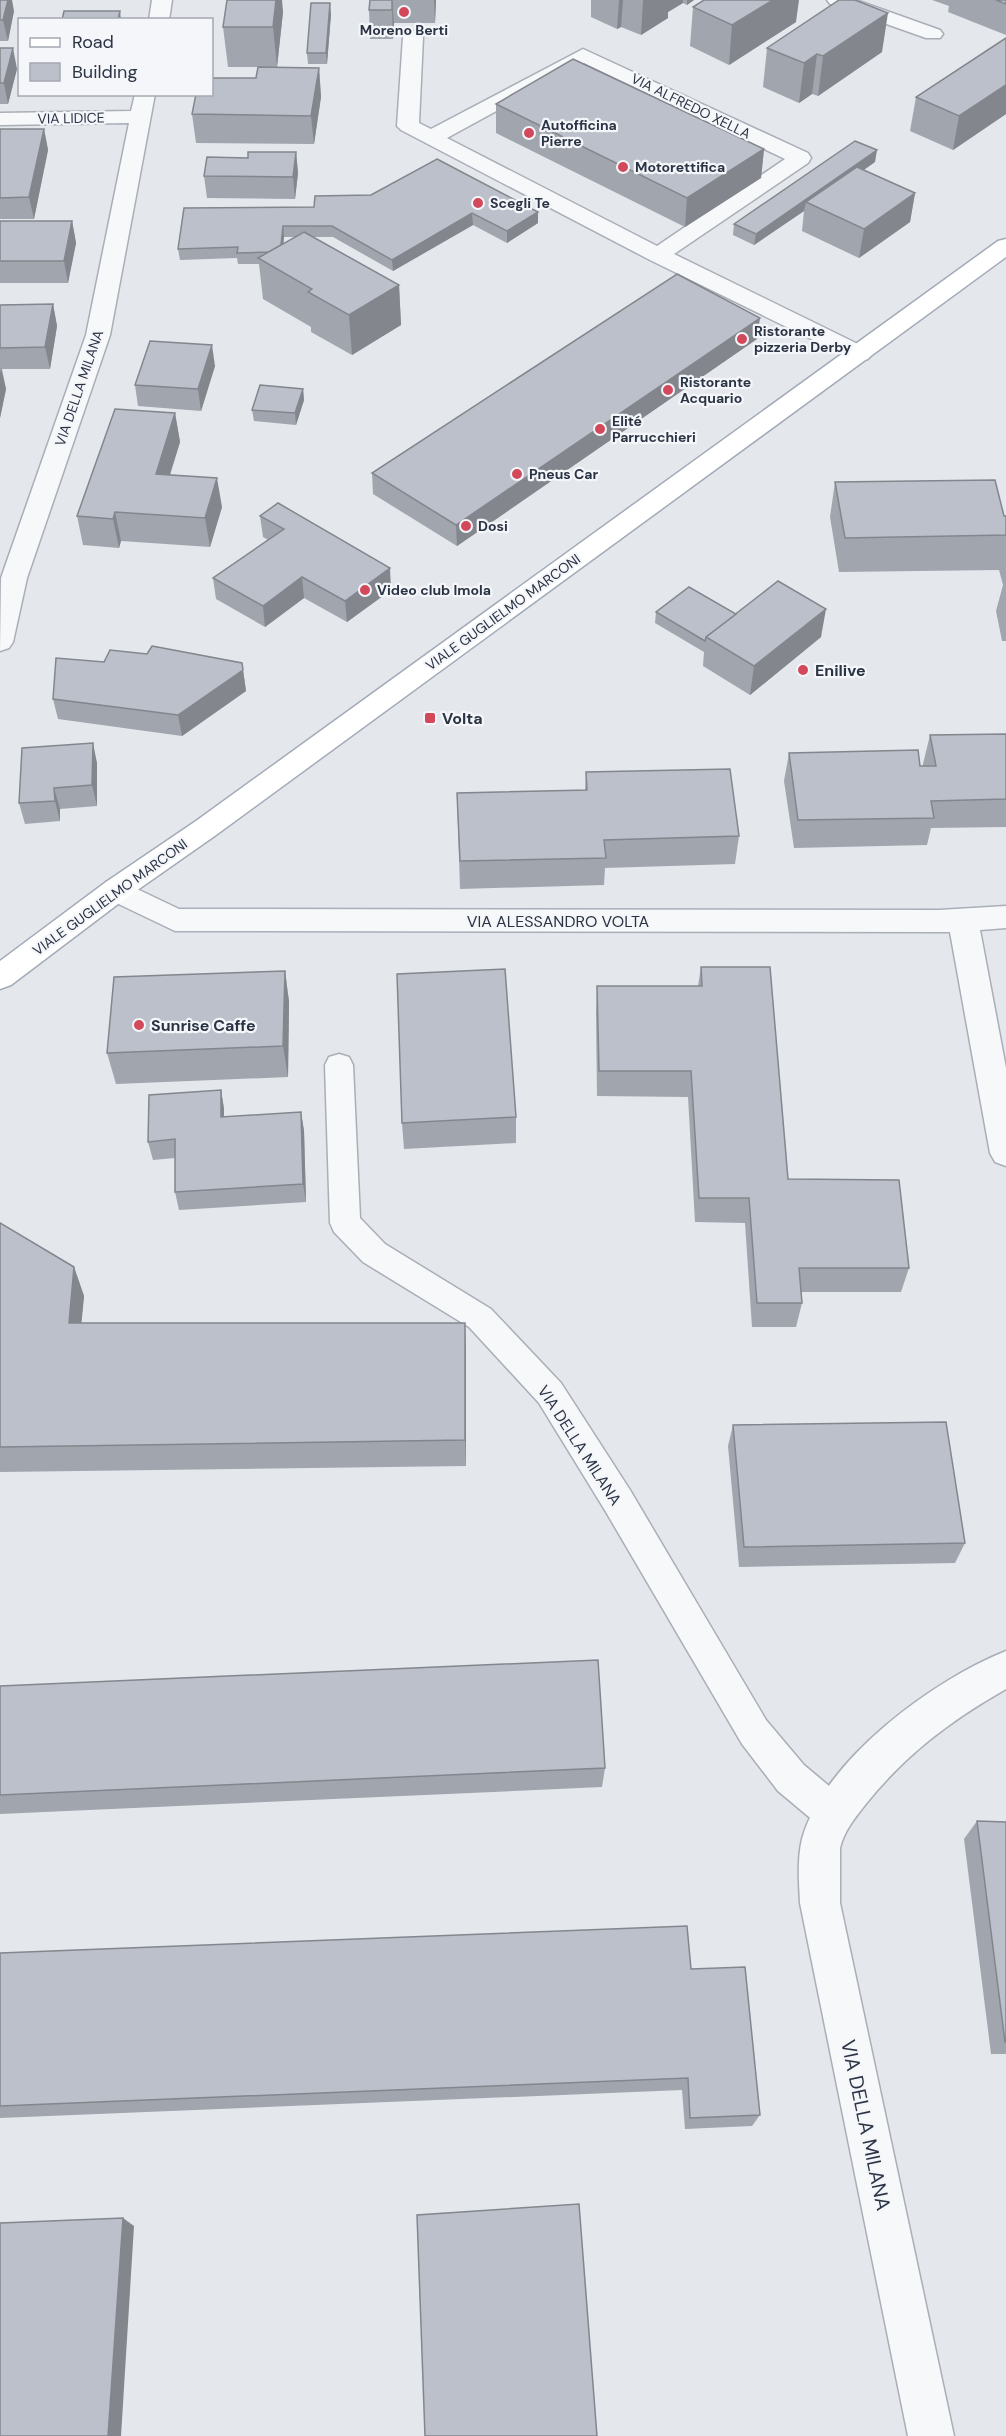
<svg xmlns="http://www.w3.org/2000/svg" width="1006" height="2436" viewBox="0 0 1006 2436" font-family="'DM Sans',sans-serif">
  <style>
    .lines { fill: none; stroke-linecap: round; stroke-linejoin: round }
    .service-casing { stroke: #a9aeb7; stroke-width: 3 }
    .minor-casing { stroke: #a9aeb7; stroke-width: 3 }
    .primary-casing { stroke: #a3abb8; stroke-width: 3 }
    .service { fill: #f7f8fa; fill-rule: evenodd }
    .minor { fill: #f7f8fa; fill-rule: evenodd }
    .primary { fill: #fff; fill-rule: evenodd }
    .wall { fill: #a1a5ae; fill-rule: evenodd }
    .shaded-wall { fill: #83868d }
    .building { fill: #bbc0ca; stroke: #83868d; stroke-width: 1.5 }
    .poi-dot { fill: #d1495b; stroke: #f4f6f9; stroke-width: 2 }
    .labels { text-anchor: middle; stroke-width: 4.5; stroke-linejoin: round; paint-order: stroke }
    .far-poi-label { font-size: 14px; font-weight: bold; fill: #2b3445; stroke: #f4f6f9; text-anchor: start }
    .far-street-label { font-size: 14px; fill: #2b3445; stroke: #f4f6f9 }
    .poi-label { font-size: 16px; font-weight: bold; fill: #2b3445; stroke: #f4f6f9; text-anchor: start }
    .street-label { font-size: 16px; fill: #2b3445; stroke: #f4f6f9 }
    .near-street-label { font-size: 20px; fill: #2b3445; stroke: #f4f6f9 }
  </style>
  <rect width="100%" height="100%" fill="#e4e7ec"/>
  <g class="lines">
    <defs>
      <path id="service" d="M339 1054 349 1057 353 1065 360 1218 385 1244 491 1309 561 1383 630 1490 766 1720 804 1765 847 1801 852 1814 847 1827 834 1832 821 1827 778 1791 742 1744 606 1512 539 1403 469 1327 363 1262 334 1232 330 1223 325 1065 329 1057Z"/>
      <g id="minor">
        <path d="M152 0H172L169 20H149Z"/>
        <path d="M827 0H856L940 30 943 34 940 38H926L830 4Z"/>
        <path d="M413 31 420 33 423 37 419 123 431 129 583 49 808 153 811 158 808 163 674 254 868 349 872 354 868 359 860 361 852 359 650 260 401 130 397 126 403 37 406 33ZM584 63 785 159 657 246 447 138Z"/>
        <path d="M135 94H155L110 335 27 578 13 642 9 648 0 651 1 578 86 335 129 123 0 125V113L131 111Z"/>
        <path d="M116 879 179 909 939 910 1006 906V928L980 930 1006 1068V1166L995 1162 990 1153 950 932 175 931 106 898 101 890 106 882Z"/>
        <path d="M1006 1651V1689C950 1721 906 1754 865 1805 855 1818 844 1831 840 1848V1903L954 2436H908L800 1903C799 1882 797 1860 802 1839 824 1760 933 1680 1006 1651Z"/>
      </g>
      <path id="primary" d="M1006 239V257L216 835 126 898 11 985 0 989V961L106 882 196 821 998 241Z"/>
    </defs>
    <use href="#service" class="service-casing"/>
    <use href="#minor" class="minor-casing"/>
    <use href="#primary" class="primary-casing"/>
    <use href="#service" class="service"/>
    <use href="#minor" class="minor"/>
    <use href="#primary" class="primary"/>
  </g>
  <g class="wall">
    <path d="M0 0 14 11 8 41H0Z"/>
    <path d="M370 0H436L435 23H394L393 39H370L369 10Z"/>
    <path d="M591 0H694L687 5 683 3 668 12V18L641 35 621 27 617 29 591 17Z"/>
    <path d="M932 0H1006V35L948 12 949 6Z"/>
    <path d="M693 7 796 22 729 65 690 46Z"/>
    <path d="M283 12 277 67H228L223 27Z"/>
    <path d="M331 14 327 64H308L307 53Z"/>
    <path d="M1006 38V114L953 150 910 131 916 97Z"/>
    <path d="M0 48 17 69 8 104H0Z"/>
    <path d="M767 48 882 52 818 96 812 94 799 103 763 87Z"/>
    <path d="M319 68 321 97 314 144 196 143 192 114 256 78Z"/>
    <path d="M496 104 764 149 761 178 685 227 496 133Z"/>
    <path d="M0 129H44L48 150 34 219H0Z"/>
    <path d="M296 152 298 173 295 199 207 198 204 176 248 158Z"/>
    <path d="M875 162 864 170 915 193 910 222 859 258 802 231 804 211 754 245 733 235 734 224Z"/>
    <path d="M371 195 538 223 507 243 473 225 393 271 333 237H314L399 285 401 325 352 355 311 332V327L263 299 259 264H238L237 258 180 260 178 249 314 207ZM284 237H295L283 244Z"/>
    <path d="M0 221H72L76 243 68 283H0Z"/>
    <path d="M53 304 57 326 50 369H2L6 389 0 418V305Z"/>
    <path d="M757 339 457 546 373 494 372 473Z"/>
    <path d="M215 366 201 411 138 406 135 385Z"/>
    <path d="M303 389 304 400 296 425 254 421 252 410Z"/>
    <path d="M175 413 180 442 170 475 222 507 210 547 121 541 119 548 83 545 77 516Z"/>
    <path d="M835 482 1006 516V641H1002L996 611 1003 585 999 570 839 572 830 517Z"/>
    <path d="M260 516 391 590 347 622 304 598 265 627 216 599 213 578 268 540 263 537Z"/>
    <path d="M656 612 736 614 821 637 750 695 703 666 704 652 655 623Z"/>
    <path d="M104 662 242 663 246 691 182 736 58 719 53 699Z"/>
    <path d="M1006 734V827L931 828 927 845 794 848 784 781 789 753 923 766V764L930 735Z"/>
    <path d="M97 763V806L60 809V821L25 824 19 803Z"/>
    <path d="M586 772 739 836 735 864 605 868 604 885 460 889 457 793 585 790Z"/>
    <path d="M701 967 788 1179 909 1268 901 1292H801L802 1303 796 1327H752L745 1223 695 1222 688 1097 597 1096 596 1013 597 986H698Z"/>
    <path d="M285 971 289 1002 288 1077 116 1084 107 1053Z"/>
    <path d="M221 1090 224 1109V1117L301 1112 304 1131 306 1202 179 1210 175 1192V1158L153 1160 148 1142Z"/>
    <path d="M516 1117V1143L404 1149 402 1123Z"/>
    <path d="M0 1223 74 1267 84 1296 81 1323 466 1350V1466L0 1472Z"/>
    <path d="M733 1425 965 1543 955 1563 739 1567 728 1446Z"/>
    <path d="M0 1686 605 1768 602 1787 0 1814Z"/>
    <path d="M977 1821 1006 1822V2054H991L964 1839Z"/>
    <path d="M0 1953 691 1969 760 2115 752 2126 685 2129 682 2090 0 2118Z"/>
  </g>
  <g class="shaded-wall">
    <path d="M8 0H12L14 11 8 41 3 20Z"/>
    <path d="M276 0H282L283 12 277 67 273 27Z"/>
    <path d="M392 0 394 23 393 39 392 10Z"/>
    <path d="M434 0H436L435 23Z"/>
    <path d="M619 0H623L621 27 617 29Z"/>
    <path d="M643 0H683V3L668 12V18L641 35Z"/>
    <path d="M687 0H694L687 5Z"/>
    <path d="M773 0H799L796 22 729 65 732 25Z"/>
    <path d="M330 3 331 14 327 64 326 53Z"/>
    <path d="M120 11 121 20H118Z"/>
    <path d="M888 13 882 52 818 96 823 56Z"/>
    <path d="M13 48 17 69 8 104 4 83Z"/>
    <path d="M817 54 812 94 799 103 804 63Z"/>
    <path d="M319 68 321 97 314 144 311 116Z"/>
    <path d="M1006 85V114L953 150 959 116Z"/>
    <path d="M44 129 48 150 34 219 29 197Z"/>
    <path d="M764 149 761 178 685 227 687 198Z"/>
    <path d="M877 150 875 162 812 205 806 202 804 211 754 245 756 234Z"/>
    <path d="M296 152 298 173 295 199 293 177Z"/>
    <path d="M915 193 910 222 859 258 864 229Z"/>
    <path d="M538 212V223L507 243V231Z"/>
    <path d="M472 213 473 225 393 271 392 260Z"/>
    <path d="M72 221 76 243 68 283 64 261Z"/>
    <path d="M283 226 284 237 282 263 280 252Z"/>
    <path d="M399 285 401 325 352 355 349 315Z"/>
    <path d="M53 304 57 326 50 369 45 347Z"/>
    <path d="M760 318 757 339 457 546 456 525Z"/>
    <path d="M212 345 215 366 201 411 198 389Z"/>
    <path d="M1 368 6 389 0 418V374Z"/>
    <path d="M303 389 304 400 296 425 295 413Z"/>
    <path d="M175 413 180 442 161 503 156 474Z"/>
    <path d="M217 478 222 507 210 547 205 518Z"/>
    <path d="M115 512 121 541 119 548 113 519Z"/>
    <path d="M390 568 391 590 347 622 345 601Z"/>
    <path d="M302 577 304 598 265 627 263 606Z"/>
    <path d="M826 609 821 637 750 695 754 666Z"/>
    <path d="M243 670 246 691 182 736 178 715Z"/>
    <path d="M93 743 97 763V806L92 785Z"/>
    <path d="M54 788 60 809V821L55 801Z"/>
    <path d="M285 971 289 1002 288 1077 283 1046Z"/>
    <path d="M221 1090 224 1109V1136L221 1117Z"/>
    <path d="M301 1112 304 1131 306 1202 303 1184Z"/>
    <path d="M74 1267 84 1296 79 1350 69 1323Z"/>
    <path d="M465 1323 466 1350V1466L465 1440Z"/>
    <path d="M123 2218 134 2226 121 2436H108Z"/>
  </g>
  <g class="building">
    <path d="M0 0H8L3 20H0Z"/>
    <path d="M227 0H276L273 27H223Z"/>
    <path d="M370 0H392V10H369Z"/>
    <path d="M704 0H773L732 25 693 7Z"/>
    <path d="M839 0H855L888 13 823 56 817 54 804 63 767 48Z"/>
    <path d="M996 0H1006V4Z"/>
    <path d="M311 3H330L326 53H307Z"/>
    <path d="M64 11H120L118 20H62Z"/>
    <path d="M1006 38V85L959 116 916 97Z"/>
    <path d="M0 48H13L4 83H0Z"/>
    <path d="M573 59 764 149 687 198 496 104Z"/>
    <path d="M258 67 319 68 311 116 192 114 196 94H212V78H256Z"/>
    <path d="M0 129H44L29 197 0 198Z"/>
    <path d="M855 141 877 150 756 234 734 224Z"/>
    <path d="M248 152H296L293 177 204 176 207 157 248 158Z"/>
    <path d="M437 159 538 212 507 231 472 213 392 260 332 226H283L281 245 269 252 237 253 238 247 178 249 184 208 314 207 315 196 371 195Z"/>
    <path d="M857 167 915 193 864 229 806 202Z"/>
    <path d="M0 221H72L64 261H0Z"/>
    <path d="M304 232 399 285 349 315 308 292 312 289 258 258Z"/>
    <path d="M677 274 760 318 456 525 372 473Z"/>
    <path d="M53 304 45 347 0 348V305Z"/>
    <path d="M150 341 212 345 198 389 135 385Z"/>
    <path d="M260 385 303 389 295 413 252 410Z"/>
    <path d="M115 409 175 413 156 474 217 478 205 518 115 512 113 519 77 516Z"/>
    <path d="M995 480 1004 516H1006V535L845 538 835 482Z"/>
    <path d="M278 503 390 568 345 601 302 577 263 606 213 578 284 529 260 516Z"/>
    <path d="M778 581 826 609 754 666 706 637Z"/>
    <path d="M689 587 736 614 706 637 705 641 656 612Z"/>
    <path d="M152 646 242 663 243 670 178 715 53 699 56 658 104 662 110 650 147 654Z"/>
    <path d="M1006 734V799L931 801 934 818 798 820 789 753 918 750 920 766H936L930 735Z"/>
    <path d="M93 743 92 785 54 788 55 801 19 803 22 748Z"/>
    <path d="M730 769 739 836 604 840 606 858 460 861 457 793 587 790 586 772Z"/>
    <path d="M701 967H770L788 1179 899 1180 909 1268H799L802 1303H757L749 1198H699L691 1071H599L597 986H702Z"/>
    <path d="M505 969 516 1117 402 1123 397 974Z"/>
    <path d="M285 971 283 1046 107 1053 114 977Z"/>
    <path d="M221 1090V1117L301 1112 303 1184 175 1192V1139L148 1142 149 1095Z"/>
    <path d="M0 1223 74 1267 69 1323H465V1440L0 1447Z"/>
    <path d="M946 1422 965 1543 744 1547 733 1425Z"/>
    <path d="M598 1660 605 1768 0 1795V1686Z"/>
    <path d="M977 1821 1006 1822V2042H1005Z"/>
    <path d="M687 1926 691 1969 745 1967 760 2115 690 2118 688 2078 0 2106V1953Z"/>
    <path d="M579 2204 597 2436H425L417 2215Z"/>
    <path d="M123 2218 108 2436H0V2223Z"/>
  </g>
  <g class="poi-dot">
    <circle cx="404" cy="12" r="6"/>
    <circle cx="529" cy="133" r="6"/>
    <circle cx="623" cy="167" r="6"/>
    <circle cx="478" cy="203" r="6"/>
    <circle cx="742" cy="339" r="6"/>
    <circle cx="668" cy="390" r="6"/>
    <circle cx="600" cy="429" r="6"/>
    <circle cx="517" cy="474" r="6"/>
    <circle cx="466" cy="526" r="6"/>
    <circle cx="365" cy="590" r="6"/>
    <circle cx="803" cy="670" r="6"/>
    <rect x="424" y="712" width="12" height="12" rx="3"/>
    <circle cx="139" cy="1025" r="6"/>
  </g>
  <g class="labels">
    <g class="far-poi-label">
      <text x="404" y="35" text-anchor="middle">Moreno Berti</text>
      <text x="541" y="130">Autofficina<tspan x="541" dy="16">Pierre</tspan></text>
      <text x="635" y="172">Motorettifica</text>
      <text x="490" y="208">Scegli Te</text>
      <text x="754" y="336">Ristorante<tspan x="754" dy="16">pizzeria Derby</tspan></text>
      <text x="680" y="387">Ristorante<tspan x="680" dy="16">Acquario</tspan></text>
      <text x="612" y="426">Elité<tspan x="612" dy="16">Parrucchieri</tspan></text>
      <text x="529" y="479">Pneus Car</text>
      <text x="478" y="531">Dosi</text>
      <text x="377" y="595">Video club Imola</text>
    </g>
    <g class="far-street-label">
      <text transform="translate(691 106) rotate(26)" y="5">VIA ALFREDO XELLA</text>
      <text transform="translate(71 118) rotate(-1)" y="5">VIA LIDICE</text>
      <text transform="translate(79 388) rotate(-71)" y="5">VIA DELLA MILANA</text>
      <text transform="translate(503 612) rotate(-36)" y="5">VIALE GUGLIELMO MARCONI</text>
      <text transform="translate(110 897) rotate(-36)" y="5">VIALE GUGLIELMO MARCONI</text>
    </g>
    <g class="poi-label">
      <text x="815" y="676">Enilive</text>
      <text x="442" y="724">Volta</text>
      <text x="151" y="1031">Sunrise Caffe</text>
    </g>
    <g class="street-label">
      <text x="558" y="927">VIA ALESSANDRO VOLTA</text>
      <text transform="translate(580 1445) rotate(57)" y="6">VIA DELLA MILANA</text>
    </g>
    <g class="near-street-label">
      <text transform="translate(866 2125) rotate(78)" y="7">VIA DELLA MILANA</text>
    </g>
  </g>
  <rect x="18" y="18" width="195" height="78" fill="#f4f6f9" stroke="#a4a8b1" stroke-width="1.5"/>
  <rect x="30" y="38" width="30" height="9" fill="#ffffff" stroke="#a4a8b1" stroke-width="1.5"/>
  <text x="72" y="48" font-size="18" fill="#2b3445">Road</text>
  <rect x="30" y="63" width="30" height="18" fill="#bbc0ca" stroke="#a4a8b1" stroke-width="1.5"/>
  <text x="72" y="78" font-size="18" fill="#2b3445">Building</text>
</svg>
